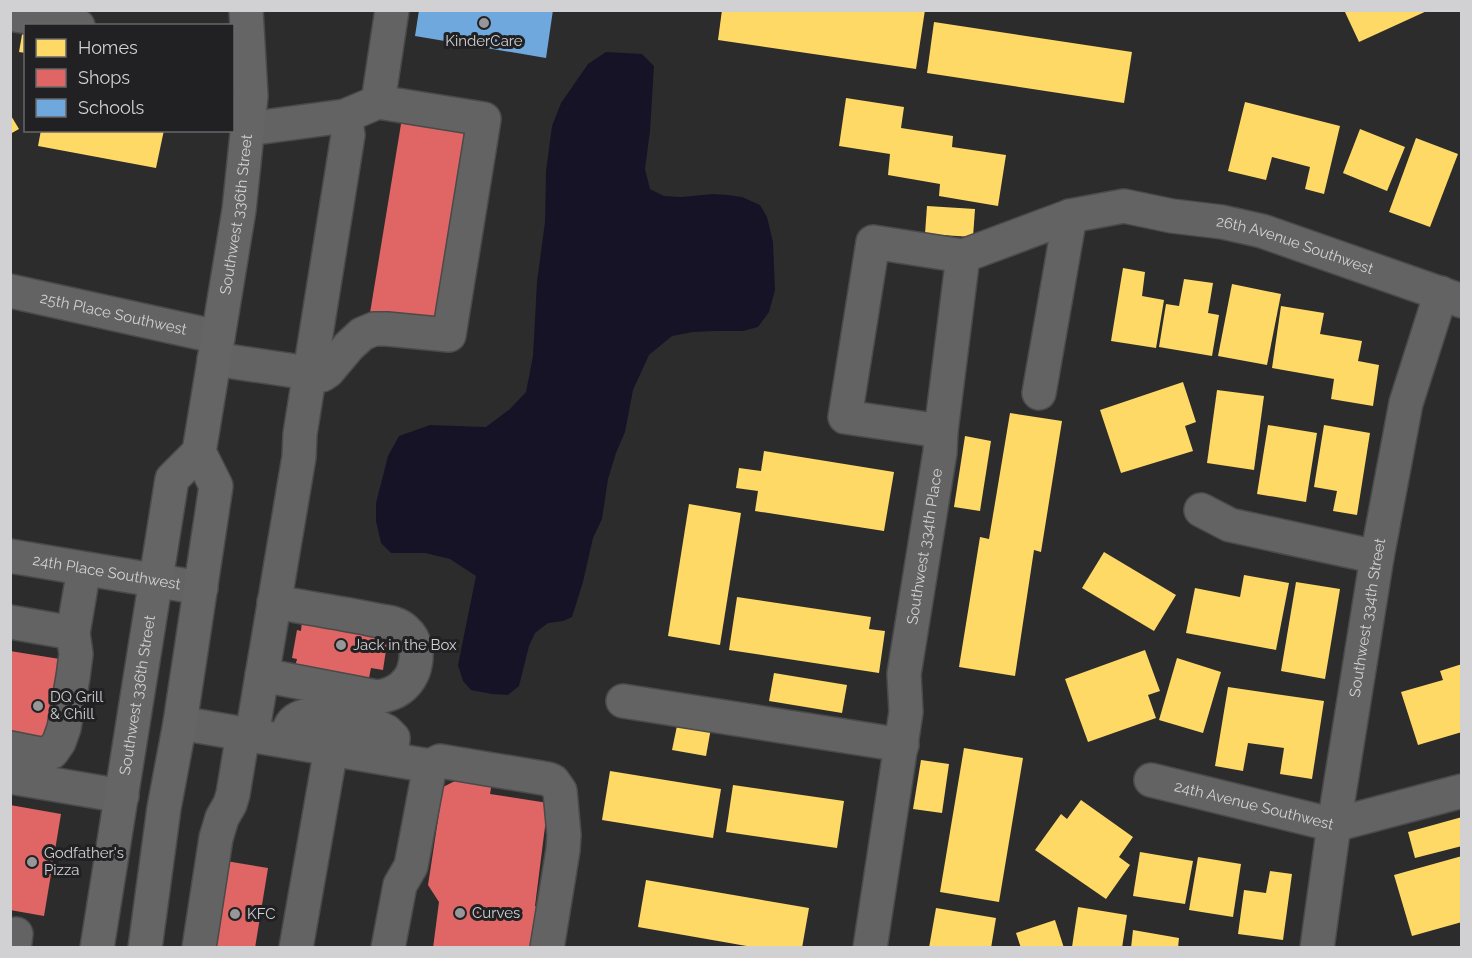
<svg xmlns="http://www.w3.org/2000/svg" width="1472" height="958" viewBox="0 0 1472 958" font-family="Raleway,sans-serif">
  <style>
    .water { fill: #171327 }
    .homes { fill: #ffd966 }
    .shops { fill: #e06666 }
    .schools { fill: #6fa8dc }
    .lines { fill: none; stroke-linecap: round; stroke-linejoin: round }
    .minor-casing { stroke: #4a4a4a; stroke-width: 36 }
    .major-casing { stroke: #4a4a4a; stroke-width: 36 }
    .minor { stroke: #636364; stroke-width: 33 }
    .major { stroke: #656565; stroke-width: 33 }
    .poi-dot { fill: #979799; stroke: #212124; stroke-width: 2 }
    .labels { text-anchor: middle; stroke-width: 6; stroke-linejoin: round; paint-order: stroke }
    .poi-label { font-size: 15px; fill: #d1d1d3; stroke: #212124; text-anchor: start }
    .street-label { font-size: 15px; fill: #d1d1d3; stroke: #212124 }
  </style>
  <rect width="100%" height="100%" fill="#2c2c2c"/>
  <path class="water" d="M606 52 642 54 654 66 650 131 645 169 650 189 664 196 681 197 713 194 728 195 742 197 760 205 767 217 773 242 775 290 769 312 758 327 743 331H716L693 332 672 336 649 355 633 390 625 432 616 453 608 479 602 519 593 538 583 582 572 617 563 621 548 623 535 633 529 646 519 686 508 695 492 694 471 690 463 681 458 665 476 576 450 559 425 553H391L381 543 376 521V503L388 456 399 436 430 425 486 427 510 409 526 392 533 356 537 282 545 222 546 171 552 126 561 103 588 64Z"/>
  <g class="homes">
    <path d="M722 10H925L916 69 718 40Z"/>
    <path d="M1344 10H1429L1359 42Z"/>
    <path d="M934 22 1132 52 1124 103 927 73Z"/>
    <path d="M24 23H26V53L19 52Z"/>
    <path d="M846 98 904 107 901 128 953 136 952 147 1006 155 998 206 939 196 940 184 888 175 890 154 839 146Z"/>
    <path d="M1245 102 1340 126 1324 194 1305 189 1310 167 1272 157 1266 180 1228 171Z"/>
    <path d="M10 114 19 129 10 134Z"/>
    <path d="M1360 129 1405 147 1387 191 1343 173Z"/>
    <path d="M41 130H164L156 168 38 146Z"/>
    <path d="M1416 138 1458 154 1430 227 1389 212Z"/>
    <path d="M927 206 975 209 973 237 925 234Z"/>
    <path d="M1123 268 1145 272 1142 296 1164 300 1156 348 1111 341Z"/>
    <path d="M1184 279 1213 283 1208 313 1219 315 1212 356 1159 347 1166 304 1179 306Z"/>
    <path d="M1232 284 1281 294 1267 365 1218 356Z"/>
    <path d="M1281 306 1324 313 1320 334 1362 341 1358 361 1379 365 1373 406 1331 399 1334 379 1272 368Z"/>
    <path d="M1183 382 1196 422 1185 426 1193 451 1121 473 1100 410Z"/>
    <path d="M1217 390 1264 396 1254 470 1207 463Z"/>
    <path d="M1010 413 1062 421 1041 552 1034 550 1015 676 959 667 980 537 989 539Z"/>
    <path d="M1268 425 1317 433 1306 502 1257 494Z"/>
    <path d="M1324 425 1370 433 1357 515 1333 511 1337 491 1314 487Z"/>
    <path d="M965 436 991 441 980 511 954 507Z"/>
    <path d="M764 451 894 472 884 531 755 511 758 491 736 488 739 468 761 471Z"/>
    <path d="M689 504 741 513 720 645 668 636Z"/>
    <path d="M1104 552 1176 595 1154 631 1082 588Z"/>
    <path d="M1244 575 1289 583 1276 650 1186 633 1195 588 1240 597Z"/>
    <path d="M1296 582 1340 589 1325 679 1281 671Z"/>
    <path d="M737 597 871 617 869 629 885 631 879 673 729 650Z"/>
    <path d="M1145 650 1160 691 1148 695 1156 718 1088 742 1065 679Z"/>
    <path d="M1177 658 1221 672 1203 733 1159 720Z"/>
    <path d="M1462 664V732L1418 745 1401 692 1443 680 1440 671Z"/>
    <path d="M774 673 847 685 842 713 769 701Z"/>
    <path d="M1228 687 1324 701 1312 779 1280 774 1284 748 1248 743 1243 771 1215 766Z"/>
    <path d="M678 721 711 728 706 756 672 750Z"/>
    <path d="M964 748 1023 758 999 902 940 892Z"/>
    <path d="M921 760 949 764 942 813 913 809Z"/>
    <path d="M610 771 721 789 713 838 602 820Z"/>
    <path d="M733 785 844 801 837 848 726 832Z"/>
    <path d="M1081 800 1133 837 1119 857 1130 865 1106 899 1035 850 1061 814 1067 819Z"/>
    <path d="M1462 817V846L1415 858 1408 832Z"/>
    <path d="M1140 852 1193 861 1185 904 1133 896Z"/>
    <path d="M1462 856V922L1412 936 1394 875Z"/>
    <path d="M1198 857 1241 864 1233 917 1189 910Z"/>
    <path d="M1270 871 1292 874 1283 940 1238 934 1244 890 1266 893Z"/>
    <path d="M646 880 809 908 802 948H758L638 927Z"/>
    <path d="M1078 907 1127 915 1122 948 1072 947Z"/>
    <path d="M936 908 996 918 991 948H929Z"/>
    <path d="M1055 920 1064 948H1021L1016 933Z"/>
    <path d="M1133 930 1179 938 1178 948H1131Z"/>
  </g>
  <g class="shops">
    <path d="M402 118 471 130 438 325 370 313Z"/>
    <path d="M302 621 389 630 383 670 371 668 369 678 295 667 297 659 292 658 297 630 301 631Z"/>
    <path d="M10 651 66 660 53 748 10 740Z"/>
    <path d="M463 777 492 782 490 794 548 803 535 906 546 909 540 948H433L439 902 428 885 443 787Z"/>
    <path d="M10 805 61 814 44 916 10 910Z"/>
    <path d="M226 861 268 868 255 948H213Z"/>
  </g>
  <path class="schools" d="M419 10H553L546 58 415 36Z"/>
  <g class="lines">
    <defs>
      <g id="minor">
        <path d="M10 14 78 26"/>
        <path d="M378 102 392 10"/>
        <path id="s1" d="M10 291 218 337"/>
        <path d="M214 359 322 375 328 371 349 346 362 334 374 329H387L449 335 484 119 378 102 345 116 248 129"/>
        <path d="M1039 393 1070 216"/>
        <path d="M941 431 845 417 873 242 963 256"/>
        <path d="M1201 510 1230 525 1377 557"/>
        <path id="s2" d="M10 556 201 588"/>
        <path d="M10 622 73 633"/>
        <path d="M262 675 377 697C393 695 406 688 413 672 418 658 418 641 405 630 397 622 385 622 375 620 342 613 308 608 274 602"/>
        <path d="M623 701 902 745"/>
        <path d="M180 723 430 766 411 866 400 885 388 948"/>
        <path d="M252 735 299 457 300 434 348 135 345 116"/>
        <path d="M286 741C289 728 290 720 304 716L380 728 386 731 393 738 391 759"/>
        <path d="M10 748 40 754 52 752 59 742 64 728 73 677 76 654 73 633 84 569"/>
        <path d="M430 766 440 761 548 779 553 781 560 791 564 835 563 850 547 948"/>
        <path d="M10 777 122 796"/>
        <path id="s3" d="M1151 780 1334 825 1462 791"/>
        <path d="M14 948 16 934"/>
        <path d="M199 948 216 838 222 818 230 804 233 794 243 734"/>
        <path d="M296 948 331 749"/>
        <path id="s4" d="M870 948 906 712 904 674 940 452 941 431 963 256 1070 216 1124 206 1172 216 1222 222 1262 231 1462 301"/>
        <path id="s5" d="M1317 948 1334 825 1377 557 1406 403 1441 293"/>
      </g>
      <g id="major">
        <path id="s6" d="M97 948 172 479 199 452"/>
        <path id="s7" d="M145 948 164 808 180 723 216 486 199 452 239 210 251 96 246 10"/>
      </g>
    </defs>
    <use href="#minor" class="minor-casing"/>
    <use href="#major" class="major-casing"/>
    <use href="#minor" class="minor"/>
    <use href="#major" class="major"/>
  </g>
  <g class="poi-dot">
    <circle cx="484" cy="23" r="6"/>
    <circle cx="341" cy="645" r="6"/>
    <circle cx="38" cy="706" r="6"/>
    <circle cx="32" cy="862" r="6"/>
    <circle cx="460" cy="913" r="6"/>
    <circle cx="235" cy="914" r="6"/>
  </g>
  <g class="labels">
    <g class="poi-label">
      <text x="484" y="46" text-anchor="middle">KinderCare</text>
      <text x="353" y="650">Jack in the Box</text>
      <text x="50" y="702">DQ Grill<tspan x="50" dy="17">&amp; Chill</tspan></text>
      <text x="44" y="858">Godfather's<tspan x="44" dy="17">Pizza</tspan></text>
      <text x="472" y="918">Curves</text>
      <text x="247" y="919">KFC</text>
    </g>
    <g class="street-label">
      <text dy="5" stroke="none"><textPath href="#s7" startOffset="746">Southwest 336th Street</textPath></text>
      <text dy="5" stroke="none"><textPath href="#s4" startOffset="1044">26th Avenue Southwest</textPath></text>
      <text dy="5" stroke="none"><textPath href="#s1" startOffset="106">25th Place Southwest</textPath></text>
      <text dy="5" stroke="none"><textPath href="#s4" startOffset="406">Southwest 334th Place</textPath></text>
      <text dy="5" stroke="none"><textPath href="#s2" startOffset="98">24th Place Southwest</textPath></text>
      <text dy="5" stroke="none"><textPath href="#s5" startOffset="334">Southwest 334th Street</textPath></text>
      <text dy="5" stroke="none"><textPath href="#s6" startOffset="256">Southwest 336th Street</textPath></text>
      <text dy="5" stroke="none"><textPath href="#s3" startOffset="106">24th Avenue Southwest</textPath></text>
    </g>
  </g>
  <rect width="1472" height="958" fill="none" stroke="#d1d1d3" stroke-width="24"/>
  <rect x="24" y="24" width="210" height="108" fill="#212124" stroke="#67676a" stroke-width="1.5"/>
  <rect x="36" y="39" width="30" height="18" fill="#ffd966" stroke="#67676a" stroke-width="1.5"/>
  <text x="78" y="54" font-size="18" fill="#d1d1d3">Homes</text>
  <rect x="36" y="69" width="30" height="18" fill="#e06666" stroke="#67676a" stroke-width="1.5"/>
  <text x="78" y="84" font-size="18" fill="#d1d1d3">Shops</text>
  <rect x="36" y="99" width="30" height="18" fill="#6fa8dc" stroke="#67676a" stroke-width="1.5"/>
  <text x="78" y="114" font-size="18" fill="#d1d1d3">Schools</text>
</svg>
